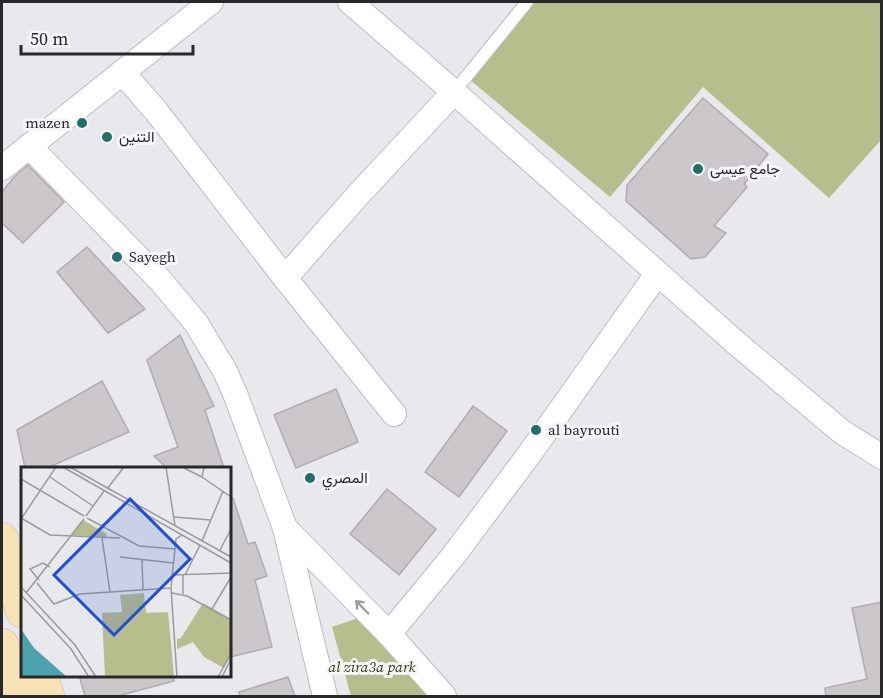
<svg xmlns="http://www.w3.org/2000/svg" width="883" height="698" viewBox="0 0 883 698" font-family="'Source Serif 4',Vazirmatn,serif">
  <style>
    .green { fill: #b8bd8d }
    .building { fill: #ccc7ca; stroke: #b0acaf; stroke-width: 1.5 }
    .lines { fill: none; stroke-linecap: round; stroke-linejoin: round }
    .lane-casing { stroke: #bdbcc1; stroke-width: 14 }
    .street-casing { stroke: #bdbcc1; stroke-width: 26 }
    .secondary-casing { stroke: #bdbcc1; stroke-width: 34 }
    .lane { stroke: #fff; stroke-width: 12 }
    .street { stroke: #fff; stroke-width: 24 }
    .secondary { stroke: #f7e2b6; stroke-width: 33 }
    .oneway { stroke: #9e9e9f }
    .poi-dot { fill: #246e69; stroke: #f5f5fa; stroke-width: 2 }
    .labels { text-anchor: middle; stroke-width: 6; stroke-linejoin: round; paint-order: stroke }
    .poi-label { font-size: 15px; fill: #28282a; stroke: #f5f5fa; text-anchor: start }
    .park-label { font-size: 15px; font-style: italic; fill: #363907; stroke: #f5f5fa }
    .inset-road { fill: none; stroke: #9b9b9f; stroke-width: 1.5 }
    .view { fill: #1d4ed8; fill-opacity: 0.15; stroke: #1d4ed8; stroke-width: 3 }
    .inset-edge { fill: none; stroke: #28282a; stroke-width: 3 }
  </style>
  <rect width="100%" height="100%" fill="#e8e8ed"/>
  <g class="green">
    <path d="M521 2H881V140L829 198 703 87 610 197 463 74Z"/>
    <path d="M364 616 434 696H351L332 627Z"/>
  </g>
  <g class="building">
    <path d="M703 98 768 154 744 184 747 187 714 226 726 233 705 257 691 259 626 201 627 185Z"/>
    <path d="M28 165 64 202 23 243 2 223V192L14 177Z"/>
    <path d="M87 247 145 309 108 333 57 272Z"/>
    <path d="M180 335 214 406 205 410 224 468H167L154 456 178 447 147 360Z"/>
    <path d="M102 381 129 432 47 468H25L17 430Z"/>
    <path d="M336 389 358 442 296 468 274 415Z"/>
    <path d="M473 406 507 431 459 497 425 472Z"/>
    <path d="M387 489 436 529 399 575 350 534Z"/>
    <path d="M233 498 248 544 255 542 267 576 255 580 272 647 230 657V499Z"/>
    <path d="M882 602V696H826L825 688 867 679 852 608Z"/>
    <path d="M79 675H173L174 681 118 696H85Z"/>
    <path d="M288 677 295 696H240L239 692Z"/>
  </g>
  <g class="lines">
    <defs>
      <path id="lane" d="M454 92 527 2"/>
      <g id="street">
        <path d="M350 2 454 92 735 342 842 432 882 457"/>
        <path d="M122 72 156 111 285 278 394 414"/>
        <path d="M29 146 160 280 196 323 225 371 236 396 285 528 325 696"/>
        <path d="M2 168 211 2"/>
        <path d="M285 278 358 195 454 92"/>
        <path d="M285 528 389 634 444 696"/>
        <path d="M389 634 454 555 528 456 657 274"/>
      </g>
      <g id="secondary">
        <path d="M2 539 22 611"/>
        <path d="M2 645 17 696"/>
        <path d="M41 676 48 696"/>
      </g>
    </defs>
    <use href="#lane" class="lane-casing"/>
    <use href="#street" class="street-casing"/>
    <use href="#secondary" class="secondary-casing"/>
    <use href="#lane" class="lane"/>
    <use href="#street" class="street"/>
    <use href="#secondary" class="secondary"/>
  </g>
  <defs><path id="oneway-shaft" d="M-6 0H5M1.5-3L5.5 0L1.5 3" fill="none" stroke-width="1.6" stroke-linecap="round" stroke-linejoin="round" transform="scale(1.5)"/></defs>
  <use class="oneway" href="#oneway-shaft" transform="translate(362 607) rotate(-134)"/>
  <g class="poi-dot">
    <circle cx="82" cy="123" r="6"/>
    <circle cx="107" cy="137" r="6"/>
    <circle cx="698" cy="169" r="6"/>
    <circle cx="117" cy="257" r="6"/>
    <circle cx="536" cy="430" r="6"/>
    <circle cx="310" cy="478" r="6"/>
  </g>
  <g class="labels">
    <g class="poi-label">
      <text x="70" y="128" text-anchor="end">mazen</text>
      <text x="119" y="142">التنين</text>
      <text x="710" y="174">جامع عيسى</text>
      <text x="129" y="262">Sayegh</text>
      <text x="548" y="435">al bayrouti</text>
      <text x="322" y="483">المصري</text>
    </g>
    <g class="park-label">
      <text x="372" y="672">al zira3a park</text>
    </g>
  </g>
  <g transform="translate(21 467)">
    <rect width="210" height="210" fill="#e8e8ed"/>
    <path d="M62 53 86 67 85 70 51 68ZM123 126 125 146 147 145 153 210H84L81 146 101 145 99 128ZM182 136 210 152V189L203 201 183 190 172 175 156 182V172L160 171Z" fill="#b8bd8d"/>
    <path d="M0 162 13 181 46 210H0Z" fill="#4da2ad"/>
    <path class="inset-road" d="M42 0 210 96M49 0 210 90M145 0 154 59M161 0 181 10M183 0 181 10 210 30M29 10 72 39M0 12 63 49M86 22 103 0M65 49 83 24M153 50 190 53M0 51 29 68 99 71M66 51 118 79 154 82M0 52 35 0M81 71 89 125M181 74 202 24M199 83 210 62M99 90 152 96M121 93 122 123M151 108 210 106M164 108 179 78M18 113 9 102 22 96 29 100M16 116 33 137 59 127 150 121M0 120 54 178 75 210M5 126 63 52M151 126 166 129 210 153M162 127V108M0 128 50 182 68 210M191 142 210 110M156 210 150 121 155 72 161 68M197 210 210 186M201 210 210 192"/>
    <path class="view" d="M109 32 169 92 93 168 33 108Z"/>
    <rect width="210" height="210" class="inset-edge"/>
  </g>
  <rect width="883" height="698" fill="none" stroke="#28282a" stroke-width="6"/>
  <path d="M21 45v9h172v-9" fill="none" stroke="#28282a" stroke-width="3"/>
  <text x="30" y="45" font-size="18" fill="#28282a" stroke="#f5f5fa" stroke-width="4.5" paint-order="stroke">50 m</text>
</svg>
